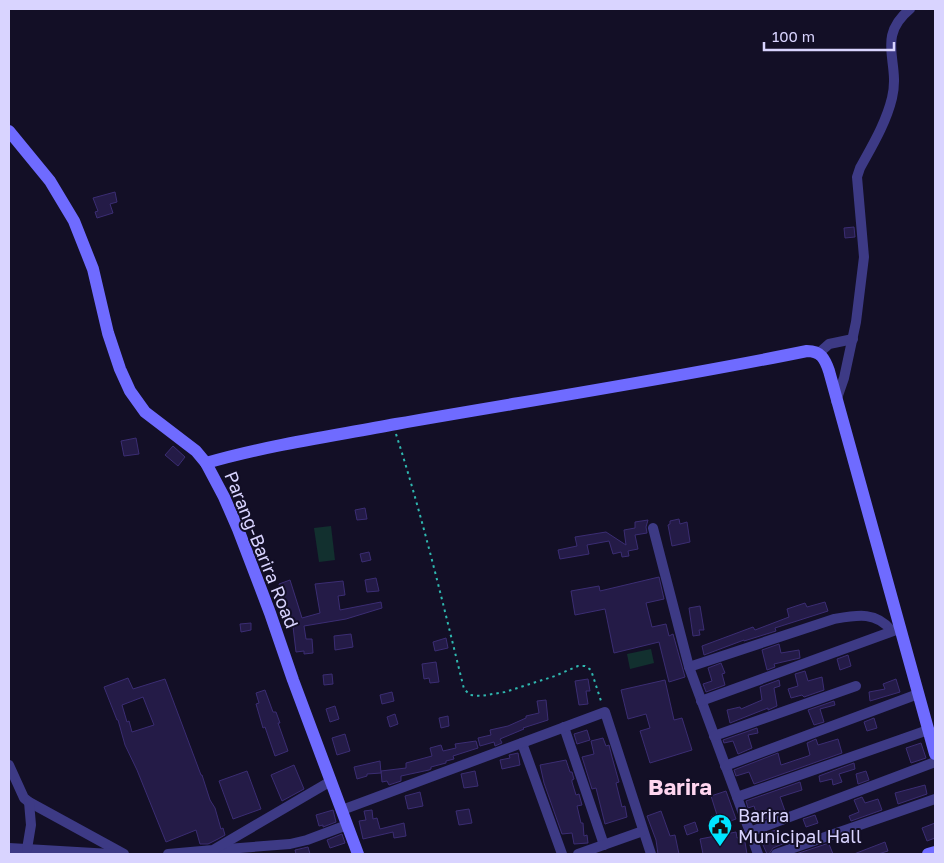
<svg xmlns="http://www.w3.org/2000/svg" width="944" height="863" viewBox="0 0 944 863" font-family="'Golos Text',sans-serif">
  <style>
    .green { fill: #12302f }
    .building { fill: #241b47; stroke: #3b2d73; fill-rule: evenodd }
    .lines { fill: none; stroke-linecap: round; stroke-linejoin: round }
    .path { stroke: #2fb8b0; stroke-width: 2; stroke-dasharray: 2.5 4; stroke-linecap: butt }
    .street { stroke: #3d3a85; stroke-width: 10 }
    .secondary { stroke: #6f6bff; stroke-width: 12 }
    .labels { text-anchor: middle; stroke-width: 4; stroke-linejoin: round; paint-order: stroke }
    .street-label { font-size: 18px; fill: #d9d4ff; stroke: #130f26 }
    .poi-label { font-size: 18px; fill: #d9d4ff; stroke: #130f26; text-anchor: start }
    .district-label { font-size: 22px; font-weight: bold; fill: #ffd6f0; stroke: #130f26 }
  </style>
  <rect width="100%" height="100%" fill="#130f26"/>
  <g class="green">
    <path d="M331 526 335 560 319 562 314 528Z"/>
    <path d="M651 649 654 663 630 669 627 654Z"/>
  </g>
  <g class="building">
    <path d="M115 192 117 202 110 204 113 213 97 218 95 212 98 211 93 198Z"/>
    <path d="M854 227 855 237 845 238 844 228Z"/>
    <path d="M136 438 139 454 124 456 121 441Z"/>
    <path d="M173 446 185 457 178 466 165 455Z"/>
    <path d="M365 508 367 519 357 520 355 510Z"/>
    <path d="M679 519 680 524 687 522 690 542 672 546 668 525 670 524V521Z"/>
    <path d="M648 520 646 527 647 533 635 535 638 549 628 551 629 556 622 557 621 552 613 554 609 541 587 545 589 554 560 559 558 550 577 546 575 537 606 532 626 545 624 530 635 528V522Z"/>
    <path d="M369 552 371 560 362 562 360 554Z"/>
    <path d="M659 577 664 599 646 603 652 627 666 624 669 636 673 634 685 677 669 682 659 642 614 653 605 609 575 615 571 591 599 586 600 591Z"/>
    <path d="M376 578 379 591 367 592 365 580Z"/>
    <path d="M290 580 302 618 320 613 315 584 343 581 345 595 338 596 340 610 381 602 382 608 346 619 304 626 306 639H312L313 653 304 654V651L296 652 292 618H290L279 584Z"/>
    <path d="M825 602 828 611 775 628 776 631 744 641V640L704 655 702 646 753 627 755 630 789 617 787 609 805 603 807 607Z"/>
    <path d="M700 606 704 630H699L700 635 693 636 689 608Z"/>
    <path d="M251 623V630L241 632 240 624Z"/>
    <path d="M351 634 353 647 335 650 334 636Z"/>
    <path d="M446 638 448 648 435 651 433 642Z"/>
    <path d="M779 644 781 653 799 650 800 658 774 664 775 667 767 670 762 650Z"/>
    <path d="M848 655 851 666 840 670 837 659Z"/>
    <path d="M436 662 439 682 430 683 429 678 424 679 422 664Z"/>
    <path d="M721 663 725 673 722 674 725 685 706 692 703 684 712 681 708 668Z"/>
    <path d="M805 671 808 681 822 677 824 690 804 697 802 695 791 698 788 689 798 686 795 674Z"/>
    <path d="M332 674 333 684 324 685 323 675Z"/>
    <path d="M128 678 133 689 165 679 201 775H202L210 800 215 808 221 829 223 828 225 835 218 839 208 844H200L196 830 166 842 137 770 125 745 118 720H117L104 687ZM143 697 154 725 132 732 129 721 127 722 122 705Z"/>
    <path d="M588 679 590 691H586L588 704 579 705 575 681Z"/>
    <path d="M896 679 900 692 870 701 869 692 885 689 883 684Z"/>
    <path d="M665 680 674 720 682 718 692 750 650 763 640 731 650 728 646 714 628 719 621 690Z"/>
    <path d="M779 680 780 686 774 688 777 706 768 710V708L730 723 727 710 740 707 741 709 762 700 760 687Z"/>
    <path d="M265 690 273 712H276L280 723H278L288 751 275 756 265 727 263 728 256 704 259 703 256 693Z"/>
    <path d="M392 692 394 701 382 704 380 695Z"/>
    <path d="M546 700 548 720 523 728 524 729 500 739 502 743 495 746 494 742 480 746 478 738 491 735 490 730 508 726 526 718V716L539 713 537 701Z"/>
    <path d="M834 701 835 705 820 709 824 722 814 725 808 710Z"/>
    <path d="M335 706 339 719 330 722 326 709Z"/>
    <path d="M395 714 398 724 390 727 387 717Z"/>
    <path d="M448 716 449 726 441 728 439 718Z"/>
    <path d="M874 718 877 728 867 731 864 722Z"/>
    <path d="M757 728 758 733 748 735 752 748 738 754 733 741 724 743 723 740Z"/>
    <path d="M587 730 590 740 577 744 574 734Z"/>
    <path d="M345 734 350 751 337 755 332 738Z"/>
    <path d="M603 738 606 746 609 745 612 757 619 782 616 783 622 807 625 806 627 817 605 824 596 788 592 789 582 757 594 754 591 741Z"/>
    <path d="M816 739 818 745 838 739 842 753 754 784 749 772 736 776 734 770 778 753 781 765 808 756 810 755 807 743Z"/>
    <path d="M476 741 478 748 453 756 454 759 446 761V763L431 767V769L429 770 401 776V781L389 785 387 781 382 782 381 771 406 768V763L432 756 430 748 441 745 443 751 456 748 455 744Z"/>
    <path d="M921 743 926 758 911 763 906 748Z"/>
    <path d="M518 753 520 765 502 769 500 760 510 758 509 755Z"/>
    <path d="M566 760 570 772H572L574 779 572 780V782L576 795 579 794 582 805 577 806 581 823H583L584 836 587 835 588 843 574 844 572 833 562 834 544 783 540 765Z"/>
    <path d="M380 761 381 773 367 774V776L357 779 354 767Z"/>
    <path d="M854 763 855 769 839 774 842 782 833 785 832 779 820 782 819 776Z"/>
    <path d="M294 765 304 789 282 801 271 775Z"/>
    <path d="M247 771 261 809 233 819 219 781Z"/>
    <path d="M475 771 478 786 464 788 461 774Z"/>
    <path d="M866 771 869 780 858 784 856 774Z"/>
    <path d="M800 782 802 790 780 797 785 811 759 821 754 806 748 808 746 801Z"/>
    <path d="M925 785 927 794 898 804 895 793Z"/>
    <path d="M726 791 736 819 714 827 711 817 717 815 711 796Z"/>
    <path d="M420 792 423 806 408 809 405 796Z"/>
    <path d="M862 797 865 803 878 799 882 810 851 821 849 816 859 812 854 800Z"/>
    <path d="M469 809 472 823 459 825 456 811Z"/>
    <path d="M333 810 336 822 323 827V825L319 826 316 815Z"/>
    <path d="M372 810 373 819 377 818 380 829 404 823 406 836 394 838 393 832 363 839 359 821 366 820 364 811Z"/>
    <path d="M661 811 670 836 675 835 679 854H658L656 840 647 816Z"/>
    <path d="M815 815 818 823 806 827 803 819Z"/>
    <path d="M695 822 698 831 687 835 684 826Z"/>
    <path d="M935 823V838L927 841 922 828Z"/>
    <path d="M776 830 778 839 783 837 785 843 773 848 769 854H767L763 845 768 843 766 833Z"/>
    <path d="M736 832 737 838 744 836 747 854H703L700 839Z"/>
    <path d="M342 834 345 843 330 848 327 840Z"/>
    <path d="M885 842 888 851 878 854H854Z"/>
    <path d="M826 844H829L833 854H796Z"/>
    <path d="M308 847 310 854H296L295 850Z"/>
  </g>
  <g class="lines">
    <path class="path" d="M396 434C423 518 443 604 464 689L470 695 481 696 505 692 555 676 578 666H585L591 670 602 704"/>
    <g class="street">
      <path d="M819 353 829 344 853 339"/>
      <path d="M836 401 844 378 856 322 864 257 857 177 860 168C872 146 886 123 892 98 901 62 875 38 910 9"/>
      <path d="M653 528 689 667 758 854"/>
      <path d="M689 667 834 619C857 615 876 611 892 631"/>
      <path d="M701 701 896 630"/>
      <path d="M564 727 604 845"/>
      <path d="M714 736 856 686"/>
      <path d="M522 743 562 854"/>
      <path d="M9 765 24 798 29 802 124 854"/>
      <path d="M725 766 918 694"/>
      <path d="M737 797 928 730"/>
      <path d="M342 810 605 712 651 854"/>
      <path d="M750 832 935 762"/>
      <path d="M9 848 111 854"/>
      <path d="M27 849 31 825 29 802"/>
      <path d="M214 850 290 844 307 840 347 825"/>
      <path d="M168 854 213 850 331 781"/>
      <path d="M578 854 643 831"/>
      <path d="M776 854 935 799"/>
    </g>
    <g class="secondary">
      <path d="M9 131 50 181 74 221 93 269 108 333 120 369 130 391 145 412 196 451 206 463 224 497 238 529 270 613 293 680 358 854"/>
      <path d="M206 463C268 445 333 436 396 424 533 400 670 379 807 351 821 351 825 359 829 371L935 754"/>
      <path d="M928 854 935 852"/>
    </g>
  </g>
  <defs>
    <symbol id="civic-pin" viewBox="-11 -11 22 30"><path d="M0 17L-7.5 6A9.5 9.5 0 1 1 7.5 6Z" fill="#00e5ff" stroke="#130f26"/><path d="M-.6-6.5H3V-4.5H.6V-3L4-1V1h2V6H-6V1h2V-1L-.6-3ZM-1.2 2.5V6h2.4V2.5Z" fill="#111"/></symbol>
  </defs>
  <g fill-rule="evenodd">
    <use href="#civic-pin" x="706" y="812" width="28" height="38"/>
  </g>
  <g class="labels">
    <g class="street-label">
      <text transform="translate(261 550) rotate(68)" y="6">Parang-Barira Road</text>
    </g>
    <g class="poi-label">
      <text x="738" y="822">Barira<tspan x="738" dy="21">Municipal Hall</tspan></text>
    </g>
    <g class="district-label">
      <text x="680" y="795">Barira</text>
    </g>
  </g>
  <rect width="944" height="863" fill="none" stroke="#d9d4ff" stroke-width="20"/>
  <path d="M764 42v8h130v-8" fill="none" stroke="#d9d4ff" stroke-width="2.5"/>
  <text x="772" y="42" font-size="15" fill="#d9d4ff" stroke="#130f26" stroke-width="4" paint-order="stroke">100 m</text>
</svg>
